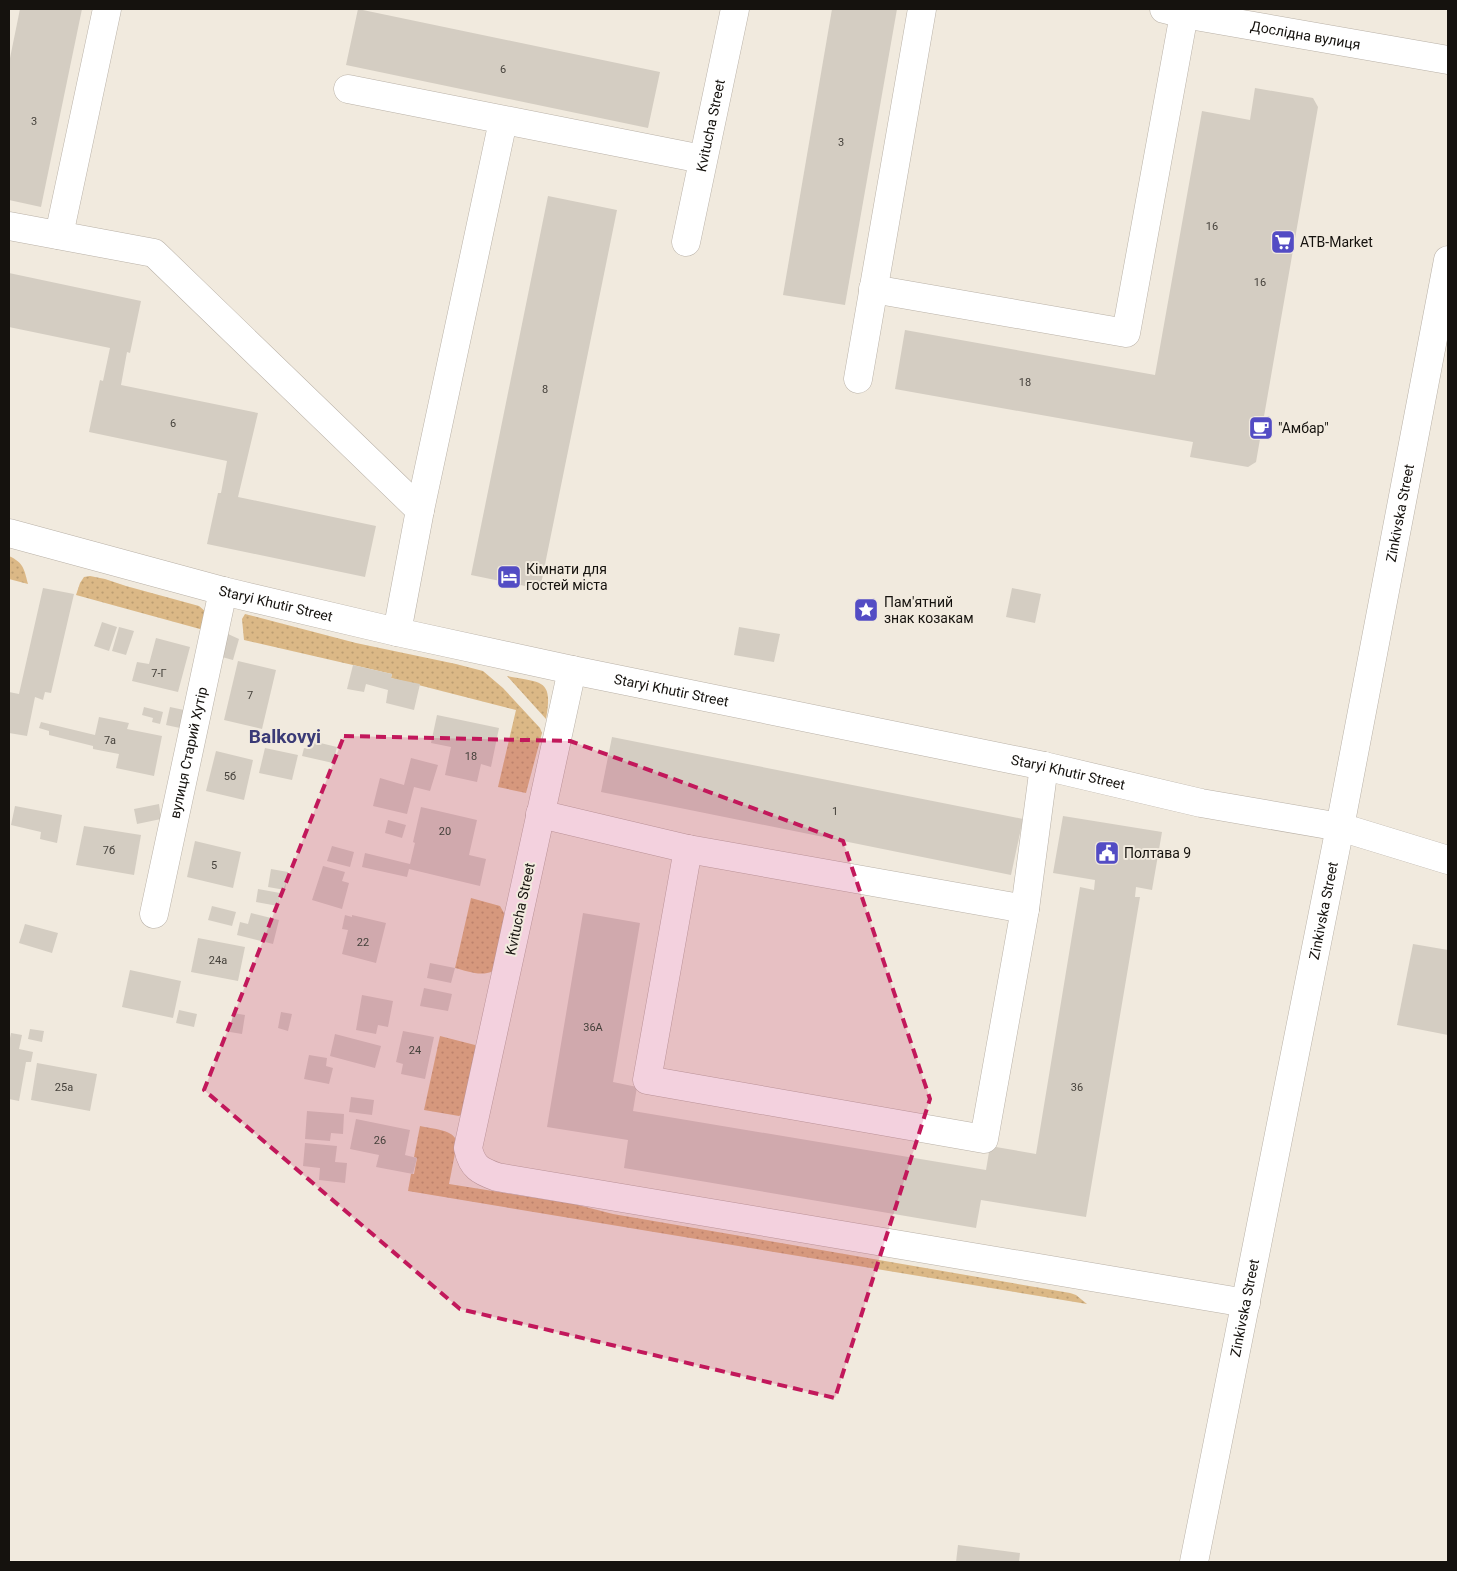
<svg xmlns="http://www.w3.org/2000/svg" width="1457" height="1571" viewBox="0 0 1457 1571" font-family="Roboto,sans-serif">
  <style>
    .grass { fill: url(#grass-dots) }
    .building { fill: #d4cdc2 }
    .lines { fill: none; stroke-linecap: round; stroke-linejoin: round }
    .minor-casing { stroke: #b9b1a7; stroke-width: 29 }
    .major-casing { stroke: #b9b1a7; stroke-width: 29 }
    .minor { stroke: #fff; stroke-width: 28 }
    .major { stroke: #fff; stroke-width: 28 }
    .marked { fill: #c2185b; fill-opacity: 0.2; stroke: #c2185b; stroke-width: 4; stroke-dasharray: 10 6; stroke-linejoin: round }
    .labels { text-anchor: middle; stroke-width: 4; stroke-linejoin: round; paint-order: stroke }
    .number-label { font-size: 11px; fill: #45413b }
    .street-label { font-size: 14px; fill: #15120e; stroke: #f1eade }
    .poi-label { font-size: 14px; fill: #15120e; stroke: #f1eade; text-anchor: start }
    .district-label { font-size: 19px; font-weight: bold; fill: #3a3a76; stroke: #f1eade }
  </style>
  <defs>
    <pattern id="grass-dots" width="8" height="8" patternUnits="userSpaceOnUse" patternTransform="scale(1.25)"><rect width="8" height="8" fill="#dbb886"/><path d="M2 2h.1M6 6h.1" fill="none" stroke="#bb9d72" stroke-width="1.8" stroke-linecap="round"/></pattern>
  </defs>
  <rect width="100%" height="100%" fill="#f1eade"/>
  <g class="grass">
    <path d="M9 556C24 563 24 569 28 584L9 579Z"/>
    <path d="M90 576 105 579 126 586 199 606 206 612 202 634 200 629 76 595 80 583 84 577Z"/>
    <path d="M245 614 356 643 456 664 483 671 503 688 540 728 542 733 526 793 498 787 516 710 391 678 392 674 244 640 242 619Z"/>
    <path d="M507 676C543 683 553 679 546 719Z"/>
    <path d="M471 898 500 906 505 915 493 971C481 977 467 971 455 968Z"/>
    <path d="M440 1036 475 1045 476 1051 462 1114 459 1116 424 1110Z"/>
    <path d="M420 1126C432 1129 455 1129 457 1143L449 1184 574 1204 613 1214 1070 1293 1076 1295 1087 1304 408 1191 411 1174H414L417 1158 414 1157Z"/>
  </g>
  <g class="building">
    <path d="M20 9H82L41 207 9 200V63Z"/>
    <path d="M358 9 660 72 648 128 346 65Z"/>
    <path d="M832 9H897L845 305 783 295Z"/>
    <path d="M1255 88 1313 98 1318 107 1256 462 1248 467 1190 457 1193 442 895 389 905 330 1155 375 1202 111 1250 120Z"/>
    <path d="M548 196 617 210 540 589 471 575Z"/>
    <path d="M9 273 141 301 130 353 127 352 121 385 258 413 238 497 376 526 365 577 207 544 218 493H221L227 461 89 432 100 380 103 381 110 348 9 327Z"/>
    <path d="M43 588 74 594 51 693 45 692 43 700 35 697 27 736 9 733V692L19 694Z"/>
    <path d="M1012 588 1041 594 1035 623 1006 617Z"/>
    <path d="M102 622 117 627 109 651 94 646Z"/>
    <path d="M119 627 134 631 126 655 112 651Z"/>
    <path d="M739 627 780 634 774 662 734 655Z"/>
    <path d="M228 634 239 639 233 660 222 657Z"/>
    <path d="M156 638 190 647 178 692 132 681 137 662 149 664Z"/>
    <path d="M238 661 276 670 262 729 224 720Z"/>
    <path d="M353 665 392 674 391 678 420 684 414 710 386 703 388 690 366 684 364 692 347 689Z"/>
    <path d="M144 707 163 712 160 724 152 722 153 718 142 715Z"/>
    <path d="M170 707 184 710 180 728 166 725Z"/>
    <path d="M437 715 499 728 491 767 481 764 477 782 445 775 451 747 431 743Z"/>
    <path d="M99 717 129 723 127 729 162 736 154 776 116 768 119 754 93 749V746L49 735V731L39 728 41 722 95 735Z"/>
    <path d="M612 737 1023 819 1011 875 601 792Z"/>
    <path d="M312 741 337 747 333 763 302 756 304 748 310 749Z"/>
    <path d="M265 748 298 755 292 780 259 773Z"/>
    <path d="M216 751 253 760 244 800 206 791Z"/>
    <path d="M411 758 438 765 430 791 414 787 407 814 373 806 380 778 404 785Z"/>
    <path d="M159 804 161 819 137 824 134 809Z"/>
    <path d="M15 806 62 815 57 843 40 839 41 832 11 825Z"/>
    <path d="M421 807 477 820 469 855 486 859 480 886 409 869 407 877 362 867 365 853 410 864 415 843 413 842Z"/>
    <path d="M1063 816 1162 832 1152 890 1136 887 1135 897H1140L1086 1217 981 1200 976 1228 624 1168 628 1140 547 1127 583 913 640 923 613 1082 637 1087 633 1111 986 1170 990 1146 1036 1154 1080 887 1094 890 1095 880 1053 873Z"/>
    <path d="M388 820 406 825 402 838 385 833Z"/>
    <path d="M84 826 141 835 134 875 76 865Z"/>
    <path d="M195 841 241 852 233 888 187 877Z"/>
    <path d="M332 846 354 852 350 867 327 861Z"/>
    <path d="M323 866 345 872 342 881 349 883 342 909 312 900Z"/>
    <path d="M271 869 288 872 285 890 268 887Z"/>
    <path d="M258 889 280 893 278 906 256 902Z"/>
    <path d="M212 906 236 912 232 926 208 920Z"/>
    <path d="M251 913 279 920 273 944 237 935 240 922 248 924Z"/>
    <path d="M345 915 352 917V915L386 923 376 963 342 954 348 930 342 929Z"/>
    <path d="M25 924 58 933 52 953 19 943Z"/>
    <path d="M198 938 245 947 238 981 191 972Z"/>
    <path d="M1413 944 1448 950V1035L1397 1025Z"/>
    <path d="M430 963 455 968 451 983 427 978Z"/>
    <path d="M130 970 181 981 173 1018 122 1007Z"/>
    <path d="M424 988 452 994 448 1011 420 1006Z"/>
    <path d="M362 995 393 1001 388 1027 378 1025 376 1034 356 1030Z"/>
    <path d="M179 1010 197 1014 194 1027 176 1023Z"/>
    <path d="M281 1012 292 1014 288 1031 278 1028Z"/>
    <path d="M233 1013 245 1015 242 1034 230 1032Z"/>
    <path d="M30 1029 44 1031 42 1042 28 1039Z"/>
    <path d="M403 1031 434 1037 425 1079 401 1074 403 1064 396 1062Z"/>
    <path d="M11 1033 22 1035 19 1049 33 1052 31 1062H26L19 1101 9 1099V1043Z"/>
    <path d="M335 1034 381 1046 375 1068 330 1056Z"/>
    <path d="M309 1055 327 1058 326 1066 333 1068 329 1084 304 1079Z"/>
    <path d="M37 1063 97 1074 90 1111 31 1100Z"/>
    <path d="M351 1097 374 1100 372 1115 349 1112Z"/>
    <path d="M307 1111 344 1114 343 1134 331 1133 330 1141 305 1139Z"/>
    <path d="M356 1119 410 1130 405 1155 417 1158 413 1174 376 1167 379 1155 350 1149Z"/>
    <path d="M305 1143 337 1146 335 1162 347 1163 345 1183 319 1180 320 1168 303 1166Z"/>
    <path d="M958 1545 1020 1553 1019 1562H956Z"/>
  </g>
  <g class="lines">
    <defs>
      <g id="minor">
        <path id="s1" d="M1164 9 1184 14 1448 60"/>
        <path d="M348 89 702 159"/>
        <path d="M9 226 154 253 420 510"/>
        <path d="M59 235 107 9"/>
        <path id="s2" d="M686 242 735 9"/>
        <path d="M873 289 1126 333 1184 14"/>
        <path d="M858 379 922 9"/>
        <path id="s3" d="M9 533 223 591 397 632 572 670 1044 766 1201 803 1340 827 1448 860"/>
        <path d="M397 632 420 510 503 121"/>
        <path d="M572 670 468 1148C472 1167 480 1171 497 1177L1246 1303"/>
        <path d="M540 814 688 849 1025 909"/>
        <path d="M688 849 647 1080 984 1139 1025 909 1044 766"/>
        <path id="s4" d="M154 914 223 591"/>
      </g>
      <g id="major">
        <path id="s5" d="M1194 1562 1340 827 1448 260"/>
      </g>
    </defs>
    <use href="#minor" class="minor-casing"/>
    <use href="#major" class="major-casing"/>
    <use href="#minor" class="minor"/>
    <use href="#major" class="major"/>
  </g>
  <path class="marked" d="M344 736 570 741 843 841 930 1099 835 1398 460 1309 204 1090Z"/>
  <defs>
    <symbol id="supermarket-square" viewBox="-11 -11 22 22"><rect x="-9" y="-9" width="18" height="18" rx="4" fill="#534cc4" stroke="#f1eade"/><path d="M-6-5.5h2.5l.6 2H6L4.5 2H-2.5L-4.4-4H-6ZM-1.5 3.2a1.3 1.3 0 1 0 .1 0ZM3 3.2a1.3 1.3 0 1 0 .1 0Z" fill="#fff"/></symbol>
    <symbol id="cafe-square" viewBox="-11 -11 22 22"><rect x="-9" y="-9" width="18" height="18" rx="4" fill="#534cc4" stroke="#f1eade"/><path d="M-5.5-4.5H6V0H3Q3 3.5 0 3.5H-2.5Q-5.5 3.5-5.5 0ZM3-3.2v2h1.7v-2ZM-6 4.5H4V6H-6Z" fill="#fff"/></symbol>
    <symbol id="hotel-square" viewBox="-11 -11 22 22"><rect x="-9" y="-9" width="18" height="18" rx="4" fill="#534cc4" stroke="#f1eade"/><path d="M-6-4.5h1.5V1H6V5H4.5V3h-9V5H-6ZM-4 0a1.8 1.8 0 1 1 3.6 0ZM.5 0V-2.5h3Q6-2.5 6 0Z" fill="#fff"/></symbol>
    <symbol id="sight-square" viewBox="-11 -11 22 22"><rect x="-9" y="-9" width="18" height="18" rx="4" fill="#534cc4" stroke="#f1eade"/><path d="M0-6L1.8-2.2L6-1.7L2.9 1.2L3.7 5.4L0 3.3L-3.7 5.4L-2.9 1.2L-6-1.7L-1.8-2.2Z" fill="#fff"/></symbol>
    <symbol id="civic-square" viewBox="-11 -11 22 22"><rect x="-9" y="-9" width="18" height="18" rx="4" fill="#534cc4" stroke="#f1eade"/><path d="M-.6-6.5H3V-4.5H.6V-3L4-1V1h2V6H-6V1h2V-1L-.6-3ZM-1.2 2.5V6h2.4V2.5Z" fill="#fff"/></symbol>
  </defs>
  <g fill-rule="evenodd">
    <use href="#supermarket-square" x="1269" y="228" width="28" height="28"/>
    <use href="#cafe-square" x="1247" y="414" width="28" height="28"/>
    <use href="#hotel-square" x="495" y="563" width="28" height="28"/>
    <use href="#sight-square" x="852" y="596" width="28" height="28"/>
    <use href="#civic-square" x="1093" y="839" width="28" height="28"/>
  </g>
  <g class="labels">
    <g class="number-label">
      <text x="503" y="73">6</text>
      <text x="34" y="125">3</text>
      <text x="841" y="146">3</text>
      <text x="1212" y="230">16</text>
      <text x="1260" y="286">16</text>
      <text x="1025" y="386">18</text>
      <text x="545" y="393">8</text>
      <text x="173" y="427">6</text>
      <text x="159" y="677">7-Г</text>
      <text x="250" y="699">7</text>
      <text x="110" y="744">7а</text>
      <text x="471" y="760">18</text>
      <text x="230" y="780">5б</text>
      <text x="835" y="815">1</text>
      <text x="445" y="835">20</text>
      <text x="109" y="854">7б</text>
      <text x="214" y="869">5</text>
      <text x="363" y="946">22</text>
      <text x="218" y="964">24а</text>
      <text x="593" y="1031">36А</text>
      <text x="415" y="1054">24</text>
      <text x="64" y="1091">25а</text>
      <text x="1077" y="1091">36</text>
      <text x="380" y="1144">26</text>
    </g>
    <g class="street-label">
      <text dy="5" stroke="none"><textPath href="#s1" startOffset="144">Дослідна вулиця</textPath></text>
      <text dy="5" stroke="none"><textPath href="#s2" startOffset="119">Kvitucha Street</textPath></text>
      <text dy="5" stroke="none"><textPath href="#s5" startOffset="1069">Zinkivska Street</textPath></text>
      <text dy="5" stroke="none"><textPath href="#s3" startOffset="276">Staryi Khutir Street</textPath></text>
      <text dy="5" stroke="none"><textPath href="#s3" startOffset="681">Staryi Khutir Street</textPath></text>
      <text dy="5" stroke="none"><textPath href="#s4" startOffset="165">вулиця Старий Хутір</textPath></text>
      <text dy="5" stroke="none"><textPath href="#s3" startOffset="1086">Staryi Khutir Street</textPath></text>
      <text transform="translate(520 909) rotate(-78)" y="5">Kvitucha Street</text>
      <text dy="5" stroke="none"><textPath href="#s5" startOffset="664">Zinkivska Street</textPath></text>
      <text dy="5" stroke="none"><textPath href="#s5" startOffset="259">Zinkivska Street</textPath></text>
    </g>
    <g class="poi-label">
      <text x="1300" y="247">ATB-Market</text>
      <text x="1278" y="433">"Амбар"</text>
      <text x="526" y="574">Кімнати для<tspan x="526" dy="16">гостей міста</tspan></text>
      <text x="884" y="607">Пам'ятний<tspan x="884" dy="16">знак козакам</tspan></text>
      <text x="1124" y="858">Полтава 9</text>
    </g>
    <g class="district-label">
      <text x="285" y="743">Balkovyi</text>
    </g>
  </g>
  <rect width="1457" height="1571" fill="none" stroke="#15120e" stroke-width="20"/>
</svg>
